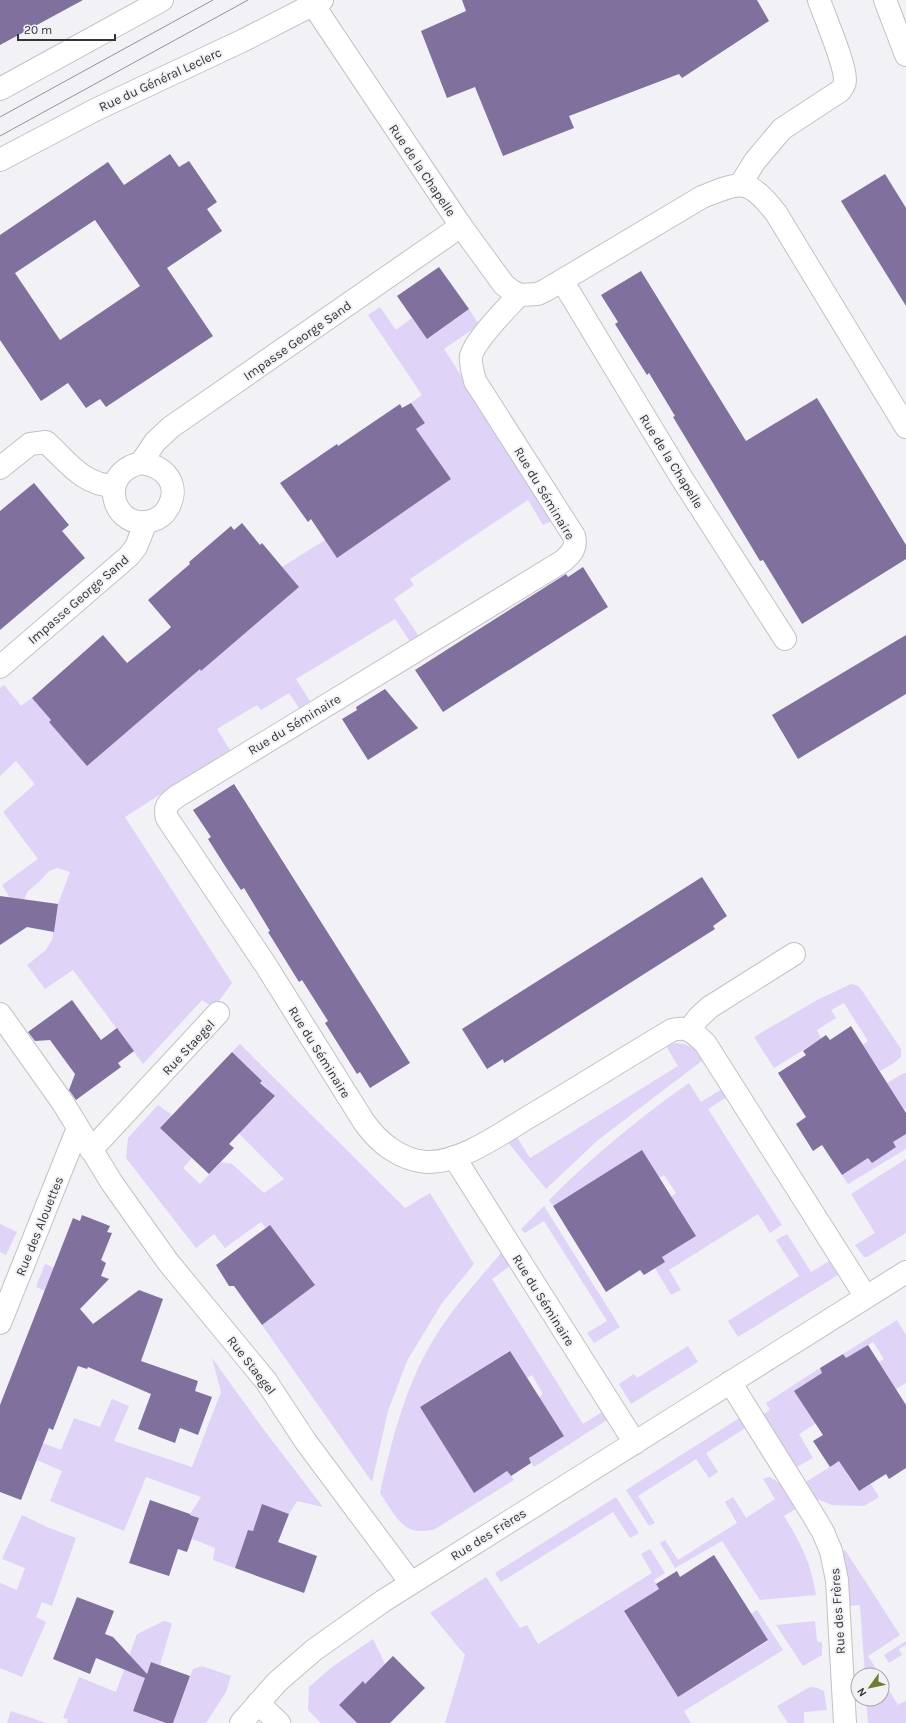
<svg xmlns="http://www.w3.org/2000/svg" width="906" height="1723" viewBox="0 0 906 1723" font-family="Karla,sans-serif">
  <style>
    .green { fill: #dfd3f8 }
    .building { fill: #7f709d; fill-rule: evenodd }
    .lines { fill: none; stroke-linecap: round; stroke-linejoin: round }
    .minor-casing { stroke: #c2c1c4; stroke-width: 24 }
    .major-casing { stroke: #c2c1c4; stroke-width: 24 }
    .minor { stroke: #fff; stroke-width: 22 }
    .major { stroke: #fff; stroke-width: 22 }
    .tram { stroke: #949396; stroke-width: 1 }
    .labels { text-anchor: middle; stroke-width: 4; stroke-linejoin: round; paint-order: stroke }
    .street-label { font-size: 13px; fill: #343335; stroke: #f2f1f5 }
  </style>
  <rect width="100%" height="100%" fill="#f2f1f5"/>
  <g class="green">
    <path d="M380 307 396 330 412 318 427 339 469 309 479 325 444 349 553 520 543 525 528 500 410 579 414 585 394 599 422 641 413 646 395 619 296 679 310 701 299 708 289 693 261 710 257 705 217 729 230 750 125 817 232 983 214 1008 202 1000 143 1064 73 970 45 989 27 965 46 950 52 940 58 904 70 872 57 868 49 871 39 882 27 892 24 900 15 906 2 885 38 859 3 812 35 784 16 761 0 776V688L4 685 21 706 32 698 51 720 49 722 87 765 183 649 201 670 299 587 282 567 325 540 337 557 451 479 416 429 425 423 411 403 422 395 368 315Z"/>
    <path d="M851 984 858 986 863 992 901 1049V1057L891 1065 880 1071 863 1045 868 1041 844 1003 831 1010 836 1018 817 1030 821 1039 774 1068 754 1037 817 1000Z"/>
    <path d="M675 1043C689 1044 696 1047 703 1060L598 1140 546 1189 506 1140 515 1134 530 1158 678 1066 666 1046Z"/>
    <path d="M240 1044 405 1208 430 1193 474 1264 442 1303 407 1361 388 1411 372 1482 262 1325 315 1285 275 1231 266 1228 261 1222 225 1248 214 1234 196 1248 126 1158 128 1138 158 1105 172 1115 160 1128 192 1158 183 1168 200 1184 221 1162 232 1164 264 1193 284 1179 197 1091 234 1110 248 1124 275 1097 232 1052Z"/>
    <path d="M906 1073V1109L904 1110 887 1083 902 1074Z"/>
    <path d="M689 1083 701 1102 722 1089 727 1097 708 1109 782 1225 770 1233 758 1214 669 1270 681 1290 671 1295 655 1268 662 1257 671 1197 676 1193 664 1175 659 1178 642 1151 553 1206 549 1200C592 1157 639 1118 689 1083Z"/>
    <path d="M906 1134V1149L848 1184 842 1175 868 1158 872 1162 896 1147 893 1142Z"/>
    <path d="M906 1159V1233L867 1257H864L855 1245 875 1233 851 1194Z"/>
    <path d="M544 1206 620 1327 594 1343 587 1333 607 1321 544 1221 525 1233 521 1229Z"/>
    <path d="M0 1224 17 1232 6 1255 0 1252Z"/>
    <path d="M787 1234 811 1272 829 1261 838 1275 738 1337 728 1321 799 1276 776 1240Z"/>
    <path d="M501 1253 510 1266 492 1279 583 1424 602 1412 607 1420 534 1467 529 1458 564 1436 539 1397 543 1394 532 1375 527 1378 509 1351 420 1407 474 1492 507 1471 514 1480 435 1529C403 1538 396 1516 380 1493 392 1439 406 1382 437 1334 455 1305 479 1279 501 1253Z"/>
    <path d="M45 1264 87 1281 71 1302 36 1287Z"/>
    <path d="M897 1320 906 1335V1383L896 1389 879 1362 884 1359 873 1342 846 1358 843 1354Z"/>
    <path d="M688 1346 698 1362 631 1404 619 1384 634 1374 637 1378Z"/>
    <path d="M212 1358 261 1426 323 1507 297 1501 289 1514 262 1504 253 1531 248 1530 235 1568 213 1560 215 1548 192 1539 199 1518 190 1515V1514L201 1497 146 1477 124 1531 50 1501 62 1471 37 1460 43 1443 61 1450 74 1418 100 1427 112 1399 129 1406 114 1441 192 1467 221 1392Z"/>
    <path d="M820 1368 822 1373 820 1421 799 1434 813 1458 795 1468 762 1415 770 1410 766 1403Z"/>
    <path d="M741 1417 747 1427 706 1453 718 1472 709 1478 696 1459 638 1496 655 1523 649 1526 626 1490Z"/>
    <path d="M844 1458 851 1470 847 1474 858 1491 871 1484 879 1497 864 1506 832 1505 814 1498 804 1483Z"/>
    <path d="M769 1477C783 1482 789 1497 797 1508L784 1516C802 1546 810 1560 816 1595L760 1600 722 1541 675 1568 660 1543 665 1540 678 1560 737 1523 725 1502 733 1497 746 1518 775 1499 763 1479Z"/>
    <path d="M616 1497 639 1533 630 1538 613 1512 501 1582 495 1573Z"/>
    <path d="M22 1515 47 1527 76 1538 52 1606 42 1602 36 1617 46 1622 22 1677 0 1668V1583L17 1590 25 1568 2 1559Z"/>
    <path d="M650 1549 665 1573 654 1580 659 1589 624 1612 678 1697 768 1641 751 1614 757 1610 783 1650 684 1711 691 1723H445L465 1655 430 1613 486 1577 520 1628 527 1625 538 1644 652 1573 641 1554Z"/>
    <path d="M845 1550 900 1635 868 1656 880 1675H865L860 1605 849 1606 846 1565 843 1551Z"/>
    <path d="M164 1621 172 1623 160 1665 151 1662 133 1711 166 1723H67L68 1719 63 1718 79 1677 116 1692 137 1634Z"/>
    <path d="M815 1621 817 1641 822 1643V1655L803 1666 776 1625Z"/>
    <path d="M373 1639 385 1664 365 1684 362 1682 339 1705 357 1723H321L308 1710 309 1687 332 1667Z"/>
    <path d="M906 1641V1645L899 1649 902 1655 889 1663 884 1655Z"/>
    <path d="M202 1666 231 1676 226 1692 206 1723H173L193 1669Z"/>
    <path d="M882 1679 898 1705 905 1701 906 1702V1723H868L866 1699H882Z"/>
    <path d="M810 1687 817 1688 824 1691 827 1710 804 1712V1723H788L777 1706Z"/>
    <path d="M11 1711 46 1723H7Z"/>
  </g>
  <g class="building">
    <path d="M0 0H83L0 45Z"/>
    <path d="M462 0H757L769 21 682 78 679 74 569 116 574 128 503 156 475 87 447 98 421 31 466 11Z"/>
    <path d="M170 154 179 167 189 161 217 202 207 209 222 231 167 268 213 336 106 407 100 399 86 408 68 383 41 401 0 340V235L108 162 124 185ZM95 220 140 286 60 340 15 273Z"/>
    <path d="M885 174 906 208V306L841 201Z"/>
    <path d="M439 267 469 309 427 339 397 296Z"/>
    <path d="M641 271 746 441 817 398 906 545V559L802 624 763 560 760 561 745 536 673 417 675 416 649 373 647 375 615 324 618 322 601 295Z"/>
    <path d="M411 403 425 423 416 429 451 479 337 558 311 519 308 522 280 483 337 444 338 446 400 404 402 408Z"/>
    <path d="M34 483 69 525 62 531 85 558 0 630V511Z"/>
    <path d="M242 523 260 545 262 543 299 587 201 671 200 669 87 766 49 722 51 720 32 698 103 635 127 663 168 630 171 627 148 600 190 564 189 562 231 526 234 530Z"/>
    <path d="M583 567 608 607 443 712 415 670 566 574 568 577Z"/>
    <path d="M906 635V694L798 759 772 715Z"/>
    <path d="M385 689 418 728 368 760 342 719 357 710 356 707Z"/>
    <path d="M234 784 410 1063 370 1088 360 1072 357 1074 325 1023 328 1021 302 980 299 982 268 932 270 931 244 888 241 890 227 869 208 839 211 837 193 810Z"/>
    <path d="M702 877 727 916 713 926 715 929 504 1063 503 1059 487 1069 462 1029Z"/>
    <path d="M0 896 58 904 54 932 27 927 0 945Z"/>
    <path d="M72 1000 101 1040 117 1028 134 1051 118 1063 121 1067 76 1100 69 1090 75 1074 50 1040 35 1041 28 1032Z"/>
    <path d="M851 1026 906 1113V1134L893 1142 896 1147 872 1163 868 1158 842 1175 822 1145 813 1151 796 1124 806 1117 778 1073 806 1055 803 1051 826 1035 830 1040Z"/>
    <path d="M232 1052 262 1081 260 1083 275 1096 229 1144 234 1148 209 1174 160 1128Z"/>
    <path d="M642 1150 696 1236 662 1257 665 1262 644 1275 640 1270 606 1292 553 1206Z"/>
    <path d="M82 1215 110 1226 107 1232 112 1233 101 1260 106 1263 101 1276 109 1279 80 1309 93 1324 139 1290 163 1299 141 1361 198 1381 195 1391 212 1397 198 1435 180 1428 175 1443 138 1429 151 1394 88 1367 87 1369 78 1366 53 1430 49 1428 21 1500 0 1492V1405L73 1218 80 1221Z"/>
    <path d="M270 1225 315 1285 262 1325 234 1286H229L216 1265Z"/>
    <path d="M868 1345 906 1405V1468L889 1479 886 1474 859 1491 839 1461 830 1467 813 1441 823 1435 794 1391 822 1373 820 1368 843 1354 846 1358Z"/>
    <path d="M510 1351 564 1436 529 1458 531 1463 511 1476 507 1471 474 1493 420 1407Z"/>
    <path d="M150 1500 190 1514V1515L199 1518 187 1552 178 1549 169 1576 129 1563Z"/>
    <path d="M262 1504 289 1514 278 1542 317 1556 304 1593 235 1568 248 1530 253 1531Z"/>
    <path d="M714 1555 768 1640 678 1697 624 1611 659 1589 656 1584 677 1571 680 1577Z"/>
    <path d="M77 1597 114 1611 105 1634 113 1637 147 1674 151 1662 190 1676 173 1723H166L133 1711 145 1678 96 1658 90 1674 53 1659Z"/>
    <path d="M393 1656 425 1688 390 1723H357L339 1705 363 1681 365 1684Z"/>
  </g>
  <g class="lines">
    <defs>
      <g id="minor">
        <path d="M310 0 461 226 504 285 512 291 519 295 538 294 546 290 702 197C742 181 748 178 776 213L906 427"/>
        <path d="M885 0 906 55"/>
        <path d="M740 185 755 161 782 129 840 91C843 87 845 85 845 80 845 63 825 18 819 0"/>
        <path d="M563 282 681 477 785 639"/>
        <path d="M519 295C507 308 475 340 471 356 470 364 473 373 475 381L574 536C577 548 572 553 563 561L176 797C167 804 164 807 167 818L265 964 364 1122C378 1142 400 1160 426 1162 460 1164 503 1132 532 1115 579 1087 625 1058 672 1030 688 1026 693 1032 705 1043L866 1297"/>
        <path d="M141 463C165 466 181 484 168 508 164 515 158 519 151 521 115 532 94 474 141 463L155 442 171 427 461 226"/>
        <path d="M0 468 30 444 46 442C68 462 83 485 114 486"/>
        <path d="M0 667 129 556 136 547 146 522"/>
        <path d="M0 1014 63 1103 112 1183 168 1262 266 1381 306 1442 411 1583"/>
        <path d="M689 1030 699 1017 710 1007 794 954"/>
        <path d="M91 1150 218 1013"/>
        <path d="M454 1157 635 1443"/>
        <path d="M0 1323 78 1128"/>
        <path d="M730 1382 813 1515 823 1532 831 1551 837 1580 845 1723"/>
        <path d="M258 1703 279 1723"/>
        <path d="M241 1723 277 1682 314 1650 383 1601 906 1272"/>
      </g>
      <g id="major">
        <path d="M0 89 162 0"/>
        <path d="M0 160 95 110 244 40 322 0"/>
      </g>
    </defs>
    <use href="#minor" class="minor-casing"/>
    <use href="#major" class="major-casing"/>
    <use href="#minor" class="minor"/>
    <use href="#major" class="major"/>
    <g class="tram">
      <path d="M0 117 213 0"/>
      <path d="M0 136 248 0"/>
    </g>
  </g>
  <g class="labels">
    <g class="street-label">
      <text transform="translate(160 79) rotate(-25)" y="5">Rue du Général Leclerc</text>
      <text transform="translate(423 170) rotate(56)" y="5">Rue de la Chapelle</text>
      <text transform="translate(297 340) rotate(-35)" y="5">Impasse George Sand</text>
      <text transform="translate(672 461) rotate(58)" y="5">Rue de la Chapelle</text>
      <text transform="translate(545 493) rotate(59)" y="5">Rue du Séminaire</text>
      <text transform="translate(78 599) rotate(-41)" y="5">Impasse George Sand</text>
      <text transform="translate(294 724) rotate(-31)" y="5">Rue du Séminaire</text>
      <text transform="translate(188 1047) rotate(-47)" y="5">Rue Staegel</text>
      <text transform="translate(320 1052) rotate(58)" y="5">Rue du Séminaire</text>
      <text transform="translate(39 1226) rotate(-68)" y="5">Rue des Alouettes</text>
      <text transform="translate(544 1300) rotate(58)" y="5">Rue du Séminaire</text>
      <text transform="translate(252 1365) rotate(52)" y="5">Rue Staegel</text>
      <text transform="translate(488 1534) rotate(-32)" y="5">Rue des Frères</text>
      <text transform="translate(837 1611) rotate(-94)" y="5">Rue des Frères</text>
    </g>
  </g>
  <g transform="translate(870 1687) rotate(237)"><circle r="19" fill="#f2f1f5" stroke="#a6a5a8"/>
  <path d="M0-3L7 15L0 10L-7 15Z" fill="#6d7e2d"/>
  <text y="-6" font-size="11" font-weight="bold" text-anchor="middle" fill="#343335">N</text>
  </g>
  <path d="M18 34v6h97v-6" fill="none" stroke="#343335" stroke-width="2"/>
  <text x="24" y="34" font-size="12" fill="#343335" stroke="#f2f1f5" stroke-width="3" paint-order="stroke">20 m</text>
</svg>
